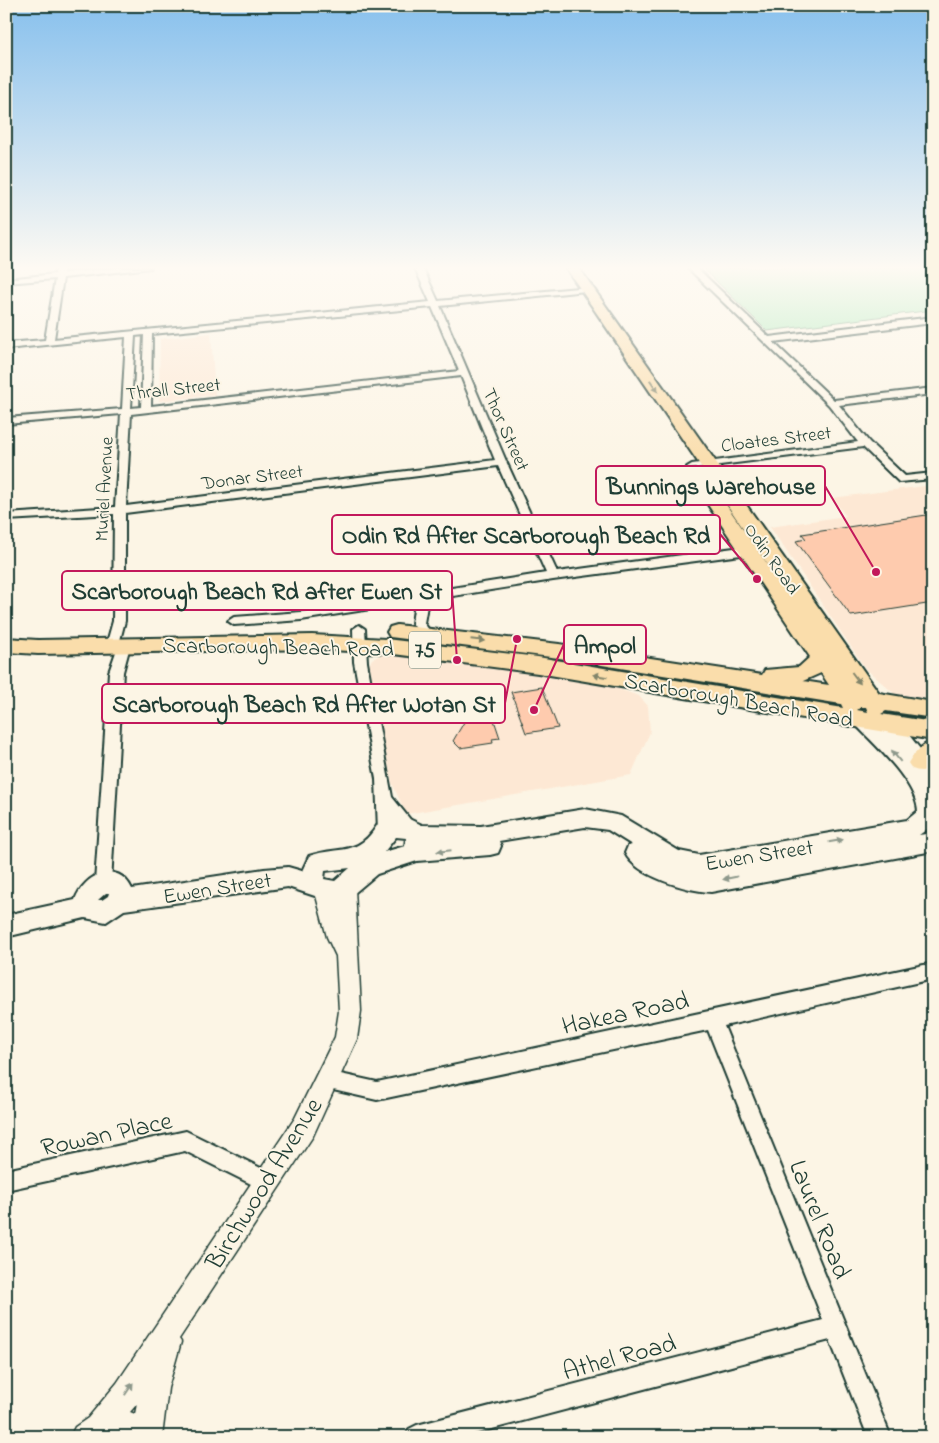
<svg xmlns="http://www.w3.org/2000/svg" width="939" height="1443" viewBox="0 0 939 1443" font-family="'Indie Flower',sans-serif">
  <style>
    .built { fill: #fde8d4 }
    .green { fill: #a2e9b6; stroke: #609375 }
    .building { fill: #fecbae; stroke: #1f3d34 }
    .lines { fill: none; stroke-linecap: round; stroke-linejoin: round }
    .minor-casing { stroke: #1f3d34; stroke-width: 4 }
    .tertiary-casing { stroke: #1f3d34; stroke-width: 3 }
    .secondary-casing { stroke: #1f3d34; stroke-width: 4 }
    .primary-casing { stroke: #1f3d34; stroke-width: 4 }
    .minor { fill: #fcf5e5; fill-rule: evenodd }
    .tertiary { fill: #fcf5e5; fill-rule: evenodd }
    .secondary { fill: #fcf5e5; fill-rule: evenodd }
    .primary { fill: #faddab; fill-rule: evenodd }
    .oneway { fill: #82856a }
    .oneway2 { fill: #8e998c }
    .labels { text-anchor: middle; stroke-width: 4; stroke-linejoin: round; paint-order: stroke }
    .far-street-label { font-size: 19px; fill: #1f3d34; stroke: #fcf5e5 }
    .shield { fill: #fcf5e5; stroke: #617469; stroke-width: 1 }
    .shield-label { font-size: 21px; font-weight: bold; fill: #1f3d34 }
    .street-label { font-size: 22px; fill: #1f3d34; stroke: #fcf5e5 }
    .near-street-label { font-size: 26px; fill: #1f3d34; stroke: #fcf5e5 }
    .leader { fill: none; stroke: #c2185b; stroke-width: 2 }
    .callout-dot { fill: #c2185b; stroke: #fcf5e5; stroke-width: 2 }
    .callout { fill: #fcf5e5; stroke: #c2185b; stroke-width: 2 }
    .callout-label { font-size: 24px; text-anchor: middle; font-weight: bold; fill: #1f3d34 }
  </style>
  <rect width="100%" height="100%" fill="#fcf5e5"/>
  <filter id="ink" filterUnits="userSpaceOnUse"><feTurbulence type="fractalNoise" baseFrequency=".02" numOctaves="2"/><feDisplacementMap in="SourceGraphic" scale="10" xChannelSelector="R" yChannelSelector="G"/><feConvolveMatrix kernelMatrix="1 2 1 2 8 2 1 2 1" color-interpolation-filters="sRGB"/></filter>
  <g filter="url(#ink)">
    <g class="built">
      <path d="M211 333 215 395 159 401 160 339Z"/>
      <path d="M933 485V702L897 696 866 669 770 527 846 516 832 498Z"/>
      <path d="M387 652 487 665 604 684 639 696 648 706 650 732 631 775 406 814 392 783 368 667 372 659Z"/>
    </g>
    <path class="green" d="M703 268H921L933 279V310L767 331Z"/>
    <g class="building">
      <path d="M933 514V603L851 616 796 541 806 539 802 534Z"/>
      <path d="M542 687 558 728 526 733 511 692Z"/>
      <path d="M488 702 500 738 492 739 493 743 460 748 453 741 474 705Z"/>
    </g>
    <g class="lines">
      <defs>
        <g id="minor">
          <path d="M64 268 63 273 117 268H151L63 278 54 339 430 302 415 268H423L438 301 589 287 590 289 586 291 440 306 506 461 557 572 756 545 762 549 756 553 553 580 428 600 424 623 432 634 426 638 422 637 412 623 415 602 301 620 234 625 228 621 234 617 301 612 546 573 498 466 125 513V621L119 644 124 642 130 646 123 672 111 883 109 888 103 890 97 888 95 883 109 672 117 649 112 650 106 646 113 621 114 514 6 520V514L115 507 121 414 6 424V418L122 409 126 337 6 349V343L45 340 55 279 6 283V279L55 274 56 268ZM432 307 459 371 151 406 152 334ZM144 335 141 407 131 408 135 336ZM461 376 495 460 126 506 131 414Z"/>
          <path d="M688 268H697L769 337 933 317V323L773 342 834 400 933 388V394L839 405 869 442 905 476 933 473V479L899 482 863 447 688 469 687 467 692 464 858 442 829 405Z"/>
          <path d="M359 625 365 629 367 662 392 797 417 828 414 832C404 836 400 828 394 820L391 835 386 837 381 835 378 831 376 779 354 662 353 629Z"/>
          <path d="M933 963V979L724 1026 891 1437H868L830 1340 462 1437H406L409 1429 417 1425 823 1320 708 1030 377 1100 320 1087 318 1080 320 1073 327 1071 377 1082Z"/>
          <path d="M186 1131 275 1175 278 1182 275 1189 268 1192 261 1189 185 1151 6 1190V1170Z"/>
        </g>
        <path id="tertiary" d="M345 879 352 882 355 888 361 1011 357 1039 313 1136 179 1339 181 1342 168 1388 162 1437H70L75 1427 88 1418 117 1383 295 1118 335 1037 339 1011 336 956 327 937 315 892 318 886 325 883 332 886 335 892 338 882ZM137 1404 135 1414 130 1412Z"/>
        <path id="secondary" d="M864 713 871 716 879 724 882 719 889 716 896 719 933 765V825L919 835 933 833V851L711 892C687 891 636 876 625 853L628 846 632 845 608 830 585 827 499 841 501 846 498 853 490 855 417 861 377 874 352 895 333 902 288 887 124 910 106 922 85 918 6 937V915L75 900C84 874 118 859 132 889L264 869 288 867 302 871 309 856C341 845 357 858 378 824L396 819H409L422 825 481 826 585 809 621 816 679 851 699 855 907 820 918 811C916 782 877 747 857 726L854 721 857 716ZM396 837 406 838 405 846 384 852ZM350 868 335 881 324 879 325 871ZM106 893H109L108 896 102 900H98Z"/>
        <g id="primary">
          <path d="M566 268H579L879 693 933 702V718L886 711 881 714 933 722V740L538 673 386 653 312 649 38 654 6 652V638L38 640 312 635 386 639 538 657 843 708 841 704 559 658 390 637 387 632 390 627 397 625 559 644 762 675 765 670 799 667 810 657 690 478 693 474H705L781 584ZM821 673 829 685 803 681ZM861 707H866L868 712 857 710Z"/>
          <path d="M933 741V765C926 772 921 772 912 769L908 763C914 753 922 745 933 741Z"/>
        </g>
      </defs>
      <use href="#minor" class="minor-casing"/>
      <use href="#tertiary" class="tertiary-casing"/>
      <use href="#secondary" class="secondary-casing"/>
      <use href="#primary" class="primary-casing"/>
      <use href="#minor" class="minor"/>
      <use href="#tertiary" class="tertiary"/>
      <use href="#secondary" class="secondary"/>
      <use href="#primary" class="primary"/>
    </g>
    <defs><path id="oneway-solid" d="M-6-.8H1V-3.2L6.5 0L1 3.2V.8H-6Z" transform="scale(1.25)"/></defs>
    <g class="oneway">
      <use href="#oneway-solid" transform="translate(654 386) rotate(56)"/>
      <use href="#oneway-solid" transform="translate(478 640) rotate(6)"/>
      <use href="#oneway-solid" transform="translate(600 676) rotate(-170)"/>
      <use href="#oneway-solid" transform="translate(856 678) rotate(53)"/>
    </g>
    <g class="oneway2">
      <use href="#oneway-solid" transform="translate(896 756) rotate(-128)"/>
      <use href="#oneway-solid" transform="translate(836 841) rotate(-10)"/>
      <use href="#oneway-solid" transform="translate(444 851) rotate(174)"/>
      <use href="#oneway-solid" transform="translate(730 878) rotate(168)"/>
      <use href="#oneway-solid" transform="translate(129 1389) rotate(-56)"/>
    </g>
  </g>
  <linearGradient id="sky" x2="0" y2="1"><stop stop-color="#87c0ed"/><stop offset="0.57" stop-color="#fefaf3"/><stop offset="1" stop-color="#fefaf3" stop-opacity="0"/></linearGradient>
  <rect width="939" height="470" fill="url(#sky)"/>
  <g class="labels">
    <g class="far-street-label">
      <text transform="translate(173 388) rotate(-6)" y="7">Thrall Street</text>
      <text transform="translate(507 429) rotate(66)" y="7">Thor Street</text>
      <text transform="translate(776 438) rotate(-7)" y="7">Cloates Street</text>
      <text transform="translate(252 476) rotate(-7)" y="7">Donar Street</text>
      <text transform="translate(103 489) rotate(-87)" y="7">Muriel Avenue</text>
      <text transform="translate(773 558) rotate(55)" y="7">Odin Road</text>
    </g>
    <rect class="shield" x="409" y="631.5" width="32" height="37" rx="4"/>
    <g class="shield-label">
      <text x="425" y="657">75</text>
    </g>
    <g class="street-label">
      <text transform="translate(278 646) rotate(1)" y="8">Scarborough Beach Road</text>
      <text transform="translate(739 699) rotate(10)" y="8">Scarborough Beach Road</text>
      <text transform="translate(759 854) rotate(-9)" y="8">Ewen Street</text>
      <text transform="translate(217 887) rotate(-9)" y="8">Ewen Street</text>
    </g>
    <g class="near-street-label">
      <text transform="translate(625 1012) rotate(-12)" y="9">Hakea Road</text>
      <text transform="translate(106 1133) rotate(-12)" y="9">Rowan Place</text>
      <text transform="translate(263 1183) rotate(-58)" y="9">Birchwood Avenue</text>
      <text transform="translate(821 1219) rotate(68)" y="9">Laurel Road</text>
      <text transform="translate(619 1356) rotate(-15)" y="9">Athel Road</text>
    </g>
  </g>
  <path class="leader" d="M876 572L825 486M757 579L720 534M457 660L452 590M534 710L564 644M517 639L505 703"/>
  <g class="callout-dot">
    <circle cx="876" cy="572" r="5"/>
    <circle cx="757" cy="579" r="5"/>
    <circle cx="457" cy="660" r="5"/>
    <circle cx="534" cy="710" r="5"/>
    <circle cx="517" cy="639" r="5"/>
  </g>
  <g class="callout">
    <rect x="596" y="466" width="229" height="39" rx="5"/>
    <rect x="332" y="515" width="388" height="39" rx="5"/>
    <rect x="62" y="571" width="390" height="39" rx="5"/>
    <rect x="564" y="625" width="82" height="39" rx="5"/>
    <rect x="102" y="684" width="403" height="39" rx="5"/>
  </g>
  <g class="callout-label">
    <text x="711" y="494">Bunnings Warehouse</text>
    <text x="526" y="543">Odin Rd After Scarborough Beach Rd</text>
    <text x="257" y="599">Scarborough Beach Rd after Ewen St</text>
    <text x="605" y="653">Ampol</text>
    <text x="304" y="712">Scarborough Beach Rd After Wotan St</text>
  </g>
  <rect width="939" height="1443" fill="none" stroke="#fcf5e5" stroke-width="25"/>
  <rect x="12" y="12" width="914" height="1418" fill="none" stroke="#1f3d34" stroke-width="2" filter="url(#ink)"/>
</svg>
